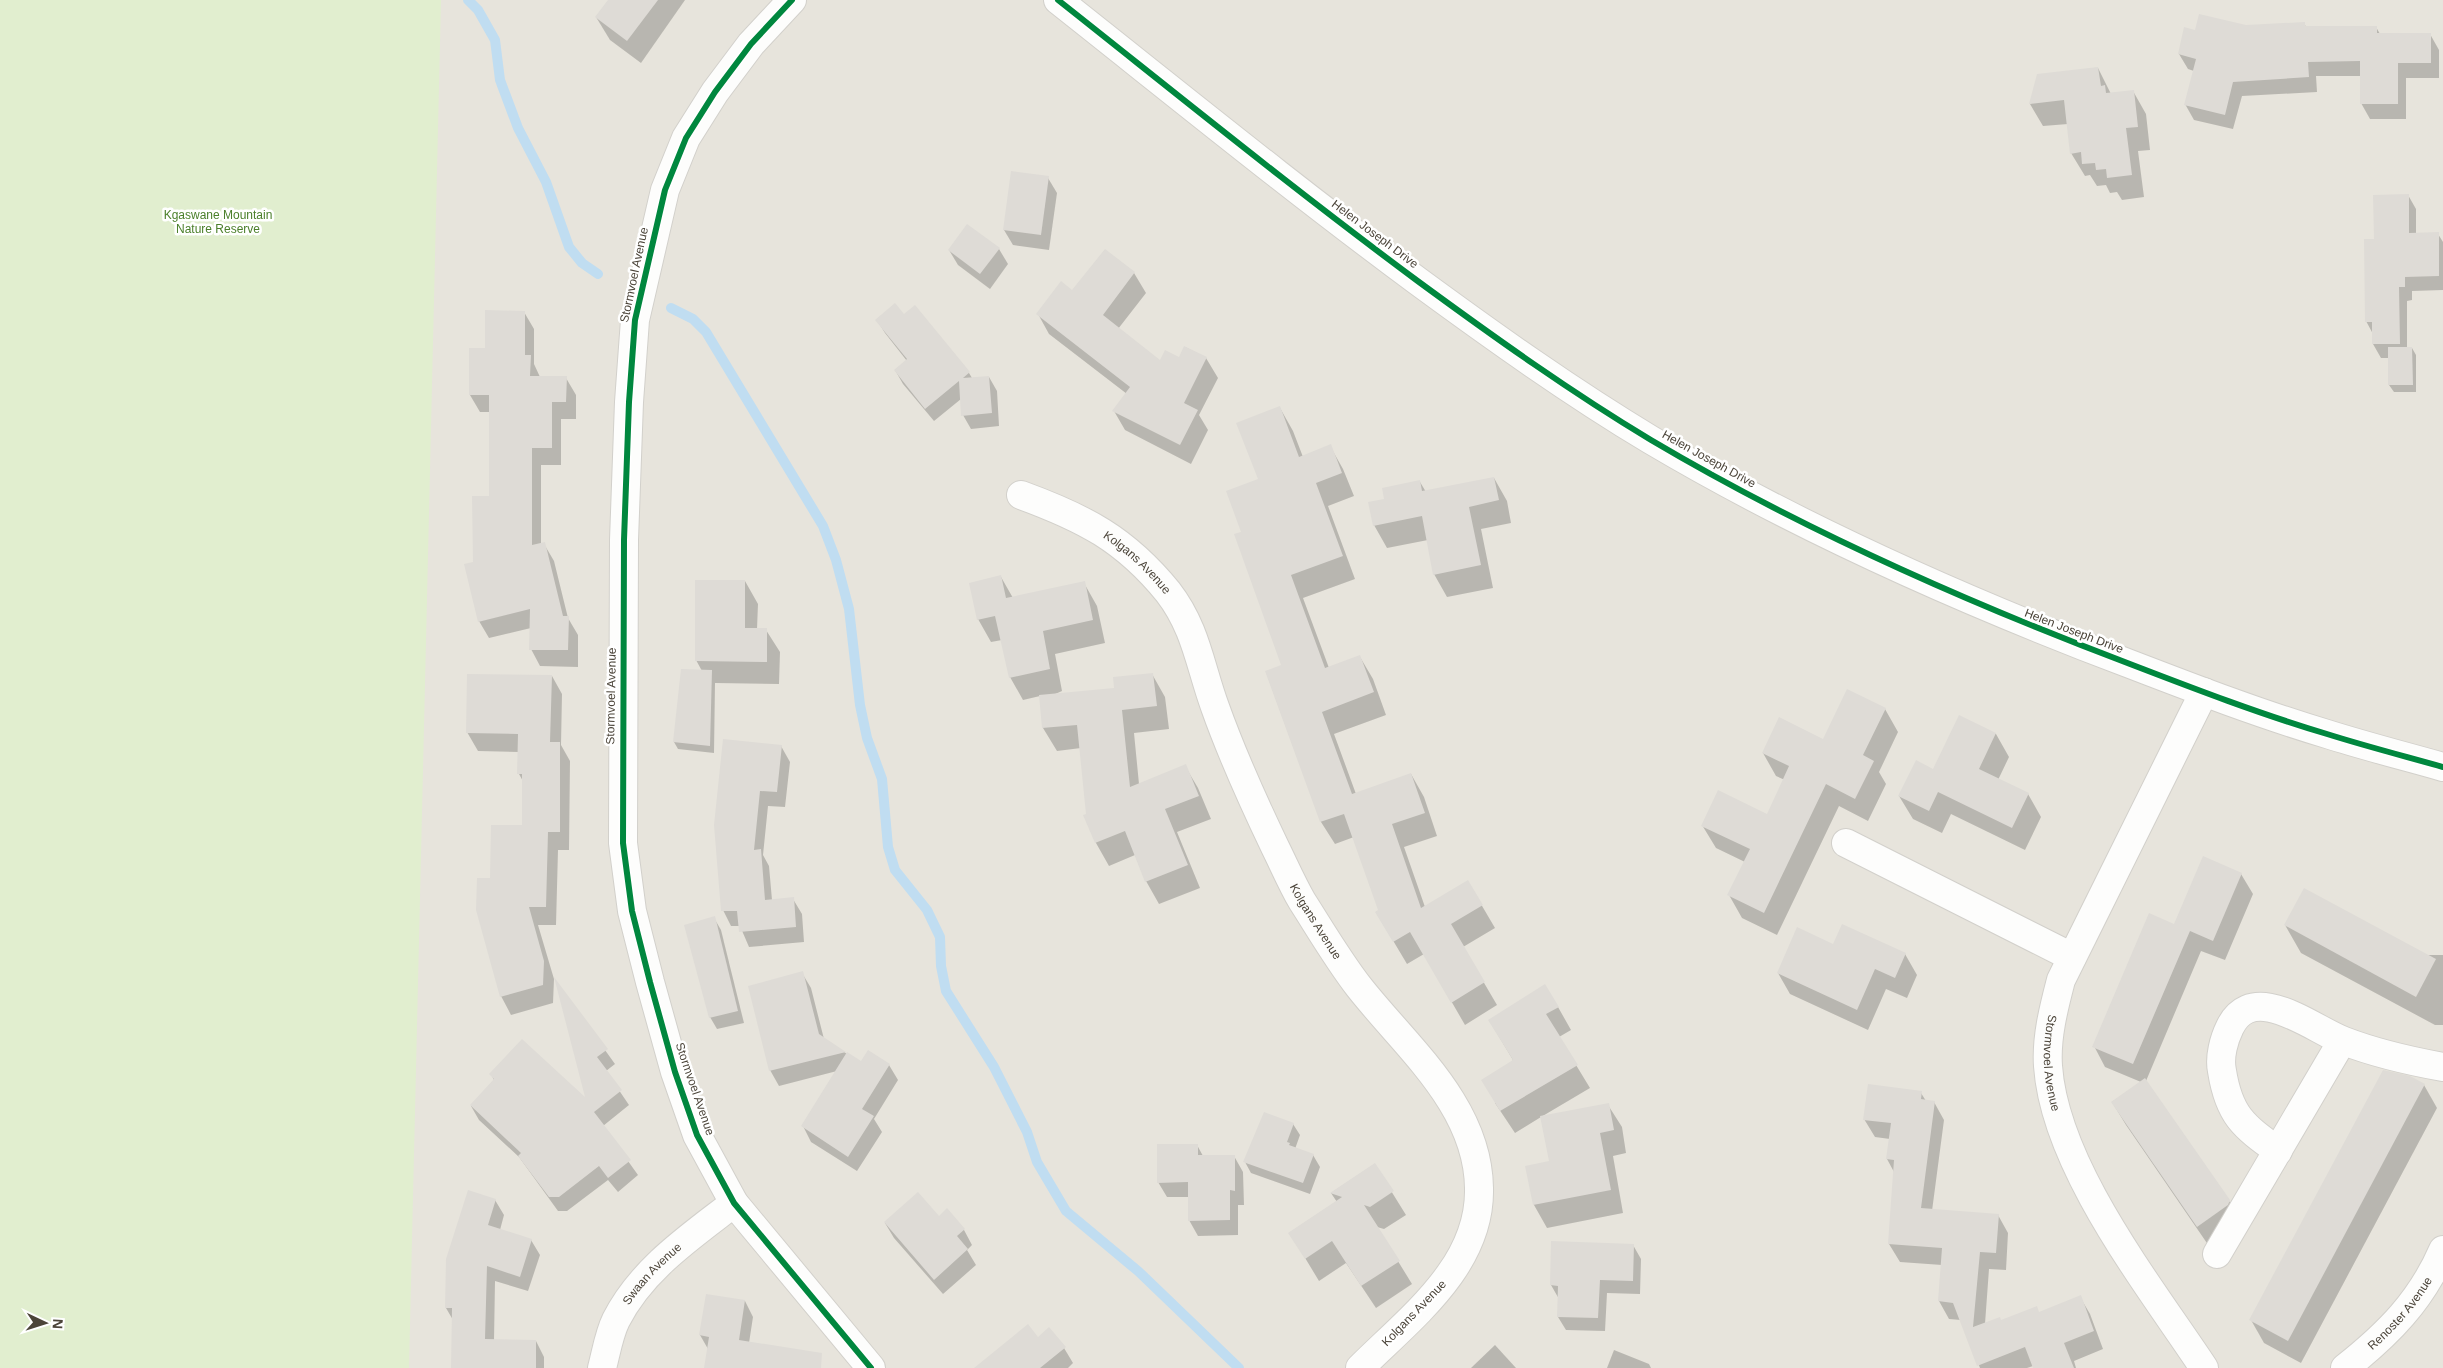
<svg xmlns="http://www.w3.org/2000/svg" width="2443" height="1368" viewBox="0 0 2443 1368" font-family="Helvetica,sans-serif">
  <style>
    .residential { fill: #e7e4dc }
    .green { fill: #e1eecf }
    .shadow { fill: #0003 }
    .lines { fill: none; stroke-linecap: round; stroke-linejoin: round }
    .stream { stroke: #c0ddf1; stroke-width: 10 }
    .building { fill: #dedbd6 }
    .minor-casing { stroke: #d2d0cb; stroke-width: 30 }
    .minor { stroke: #fdfdfc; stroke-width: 28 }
    .cycleway-casing { stroke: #fff; stroke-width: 9 }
    .cycleway { stroke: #00873e; stroke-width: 6 }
    .labels { text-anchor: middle; stroke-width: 5; stroke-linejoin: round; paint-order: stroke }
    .park-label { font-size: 12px; fill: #4a7f2a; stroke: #fff }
    .street-label { font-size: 12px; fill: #4b4439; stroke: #fff }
  </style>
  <rect width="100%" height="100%" fill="#f4f2ee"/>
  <path class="residential" d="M439 0H2443V1368H406Z"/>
  <path class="green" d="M0 0H441L409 1368H0Z"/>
  <g class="shadow">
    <path d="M609 0H685L641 63 610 40 596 17Z"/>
    <path d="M2304 23 2306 27H2376L2380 34H2430L2439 50V78H2406V119H2370L2361 103V76H2316L2317 92 2242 96 2233 129 2194 120 2185 104 2194 71 2188 69 2179 54 2196 31Z"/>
    <path d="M2098 68 2111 94 2133 91 2146 114 2150 150 2138 151 2144 197 2122 200 2117 192 2110 193 2106 185 2097 186 2090 175 2085 176 2071 153 2068 124 2043 126 2030 104Z"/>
    <path d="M1048 178 1057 193 1049 250 1013 245 1004 230Z"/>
    <path d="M2408 195 2416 209V234H2438L2443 242V290L2412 291V300L2407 301V348H2412L2416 355V392H2394L2389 385V358H2381L2373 344V334L2366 321 2375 240Z"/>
    <path d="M999 249 1008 264 990 289 958 265 949 250Z"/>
    <path d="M1105 250 1134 273 1146 293 1118 329 1160 362 1179 359 1185 347 1206 358 1218 378 1199 415 1208 430 1191 464 1125 430 1114 411 1127 394 1049 334 1038 314 1072 292Z"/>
    <path d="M524 312 534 329V364L540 377 566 378 576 395V419H561V465H541V544H544L554 561 568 618 578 635V667L540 666 531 649V628L489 638 479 621 475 563 490 497V412H480L470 395 486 349Z"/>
    <path d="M904 316 969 373 972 378 989 377 997 391 999 426 971 429 963 415 961 399 934 421 903 384 895 370 907 361 885 333 877 320Z"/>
    <path d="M1280 408 1293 431 1303 457 1330 446 1343 469 1354 496 1328 506 1355 579 1303 598 1329 668 1360 657 1373 679 1386 715 1334 734 1356 794 1411 774 1424 797 1437 836 1404 847 1425 907 1468 882 1495 928 1463 947 1497 1005 1465 1025 1424 954 1407 964 1376 912 1380 910 1354 837 1335 844 1321 822 1266 672 1283 666 1242 532Z"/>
    <path d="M1494 478 1507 501 1511 523 1481 529 1493 588 1447 597 1434 574 1428 540 1387 548 1374 525 1386 500 1420 482 1426 492Z"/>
    <path d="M1001 577 1013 598 1084 583 1097 606 1105 643 1055 654 1062 691 1053 695 1116 689 1152 674 1165 697 1169 729 1134 733 1139 784 1185 766 1198 788 1211 819 1177 832 1200 888 1159 904 1146 881 1135 855 1109 866 1096 843 1085 816 1088 815 1081 748 1057 751 1043 728 1040 696 1023 700 1010 677 1002 640 991 642 978 619Z"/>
    <path d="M745 581 758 604 757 629 766 630 780 652 779 684 715 683 714 753 678 749 674 742 682 670 702 671 696 660Z"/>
    <path d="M552 676 562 694 561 745 570 761 569 850H558L556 925H538L554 979 553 1003 511 1015 501 996 491 879 523 827 524 783 519 774V752L478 751 467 732Z"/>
    <path d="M1885 709 1898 732 1879 772 1886 784 1868 821 1839 806 1777 935 1742 918 1729 895 1745 862 1716 848 1702 825 1767 816 1785 780 1776 776 1763 753 1824 740Z"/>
    <path d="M1960 717 1996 734 2009 757 1998 780 2028 794 2041 817 2025 850 1951 814 1942 833 1913 819 1899 796 1934 770Z"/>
    <path d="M781 746 790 762 785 807 768 806 763 855 769 866 772 900 793 899 802 914 804 942 749 947 740 926H731L723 910 715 825Z"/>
    <path d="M2241 874 2253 894 2225 960 2201 951 2146 1081 2229 1201 2243 1224 2211 1249 2126 1125 2112 1102 2141 1082 2105 1067 2094 1046 2175 926Z"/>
    <path d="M714 918 721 930 744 1023 717 1029 710 1017Z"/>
    <path d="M2285 925 2427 955H2443V1025H2435L2301 953Z"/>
    <path d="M1834 945 1905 954 1917 975 1907 998 1886 989 1868 1030 1790 994 1778 973Z"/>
    <path d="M802 973 811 988 824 1039 861 1063 889 1065 898 1080 874 1119 882 1132 857 1171 811 1142 803 1126 837 1071 779 1086 770 1070Z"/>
    <path d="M557 983 615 1064 606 1071 629 1105 603 1126 638 1175 618 1192 608 1180 567 1211H558L519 1157 479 1120 471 1106 494 1080 491 1074 587 1100Z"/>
    <path d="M1558 1007 1571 1030 1559 1037 1590 1088 1541 1117 1608 1105 1622 1127 1626 1153 1613 1156 1623 1213 1547 1228 1534 1205 1527 1167 1551 1162 1541 1117 1515 1133 1495 1103 1513 1060 1489 1020Z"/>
    <path d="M2424 1085 2437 1108 2301 1363 2264 1343 2251 1320Z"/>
    <path d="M1921 1093 1926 1101 1934 1102 1944 1120 1932 1211 1998 1215 2008 1233 2006 1270 1989 1269 1985 1324 2040 1313 2080 1297 2090 1314 2103 1349 2074 1361 2076 1368H2034L2033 1366 2027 1368H1980L1961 1320 1949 1319 1939 1301 1942 1265 1900 1262 1889 1244 1894 1172 1887 1159 1890 1139 1875 1137 1864 1119Z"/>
    <path d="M1293 1124 1300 1135 1295 1149 1313 1155 1320 1167 1310 1194 1251 1173 1245 1162Z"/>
    <path d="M1197 1145 1203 1156H1234L1243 1172 1244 1205H1238V1235L1198 1236 1189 1220 1190 1197H1167L1158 1182Z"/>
    <path d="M1375 1165 1406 1215 1384 1229 1377 1227 1412 1284 1376 1308 1346 1263 1319 1281 1290 1233 1337 1202 1331 1193Z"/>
    <path d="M495 1200 504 1215 500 1230 531 1240 540 1255 528 1291 495 1281 494 1341H536L544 1357V1368H452L453 1320 446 1308Z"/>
    <path d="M939 1218 964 1230 972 1245 967 1250 976 1265 943 1294 894 1238 885 1223Z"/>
    <path d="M1553 1242 1633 1245 1641 1259 1640 1294 1607 1293 1605 1331 1566 1330 1558 1317 1559 1299 1551 1285Z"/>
    <path d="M707 1295 745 1301 753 1317 749 1343 785 1368H705L708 1349 700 1335Z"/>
    <path d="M1038 1339 1064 1348 1073 1363 1068 1368H976Z"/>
    <path d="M1495 1345 1516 1368H1471Z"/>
    <path d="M1614 1350 1649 1364 1651 1368H1607Z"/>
  </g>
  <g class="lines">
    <g class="stream">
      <path d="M468 0 478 10 495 40 500 80 518 128 546 182 569 247 582 263 598 274"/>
      <path d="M671 308 693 319 706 332 823 526 836 560 849 609 860 705 867 738 882 779 888 847 895 870 927 910 940 937 941 966 946 991 994 1067 1027 1132 1037 1162 1066 1211 1138 1271 1239 1368"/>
    </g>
  </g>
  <g class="building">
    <path d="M608 0H658L627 41 595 17Z"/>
    <path d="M2199 14 2246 25 2305 22V26H2377V33H2431V63H2398V104H2360V61L2308 62 2309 77 2233 82 2225 115 2184 105 2196 59 2178 54 2184 27 2195 30Z"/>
    <path d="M2098 67 2101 86 2105 85 2106 93 2134 90 2138 127 2126 128 2132 175 2107 178 2106 169 2096 170 2095 163 2082 164 2081 152 2070 154 2064 100 2029 104 2037 74Z"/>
    <path d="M1011 171 1049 176 1041 235 1003 230Z"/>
    <path d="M2409 194V233L2439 232V276L2405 277V287H2399L2400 344H2372V322H2365L2364 239H2374L2373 195Z"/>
    <path d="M967 224 1000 248 980 274 948 250Z"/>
    <path d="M1105 249 1135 272 1103 315 1160 360 1165 350 1179 357 1184 346 1207 357 1184 403 1198 410 1180 445 1112 411 1130 387 1036 314 1061 281 1072 290Z"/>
    <path d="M895 303 904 314 915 305 970 372 963 378 989 376 992 413 961 416 959 381 925 409 894 370 907 359 875 320Z"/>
    <path d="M485 310 525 311V355H531L530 376H567L566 402H552V448H532V545L545 542 563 616H569L568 650H529L530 609 478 622 464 564 473 562 472 496H489V395H469V348H485Z"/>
    <path d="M2388 347H2412L2413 385H2388Z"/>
    <path d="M1280 406 1299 457 1331 444 1342 473 1316 483 1343 556 1291 575 1325 668 1360 655 1374 692 1322 712 1352 794 1411 773 1425 813 1392 824 1421 908 1468 880 1483 905 1451 924 1485 982 1451 1003 1410 932 1393 942 1375 912 1378 910 1344 814 1320 822 1265 671 1281 665 1234 534 1241 532 1226 491 1258 479 1236 423Z"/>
    <path d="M1494 477 1499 500 1469 507 1481 565 1433 575 1422 516 1373 526 1368 502 1384 499 1382 488 1420 480 1422 491Z"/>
    <path d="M1001 575 1006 598 1085 581 1093 620 1043 631 1050 669 1009 678 995 616 977 620 969 583Z"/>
    <path d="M695 580H745V628H767V662L695 661Z"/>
    <path d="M681 669 712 670 710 746 673 742Z"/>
    <path d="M1153 673 1157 706 1122 710 1130 787 1186 764 1199 796 1165 809 1188 865 1145 882 1125 831 1095 843 1083 815 1086 814 1077 725 1042 728 1039 695 1114 688 1113 677Z"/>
    <path d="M467 674 552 675 550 742H560V832H548L546 907H529L544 961 543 985 500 997 476 910 477 878H490L491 825H522V774H517L518 734 466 733Z"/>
    <path d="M1847 689 1886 708 1863 755 1874 761 1855 799 1826 784 1764 913 1727 895 1750 849 1701 826 1718 790 1767 814 1789 766 1762 753 1779 717 1823 739Z"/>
    <path d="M1959 715 1996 733 1979 769 2029 793 2012 828 1938 792 1929 811 1898 796 1916 760 1933 769Z"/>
    <path d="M723 739 782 745 777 792 760 791 754 850 761 849 765 900 794 897 796 927 739 932 737 911H721L714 825Z"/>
    <path d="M2203 856 2242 873 2213 941 2190 931 2133 1064 2092 1047 2149 913 2174 924Z"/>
    <path d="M2304 888 2436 959 2416 997 2284 925Z"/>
    <path d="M715 916 738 1011 709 1018 684 925Z"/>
    <path d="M1842 924 1906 953 1895 978 1875 969 1857 1010 1777 973 1797 927 1833 944Z"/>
    <path d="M803 971 819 1034 846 1052 769 1071 748 986Z"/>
    <path d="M554 977 608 1049 597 1057 622 1090 594 1112 631 1160 608 1178 599 1166 559 1197H549L518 1156 521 1153 470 1105 494 1079 489 1074 522 1039 585 1097Z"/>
    <path d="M1545 984 1559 1007 1546 1014 1578 1065 1500 1111 1481 1080 1513 1060 1488 1020Z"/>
    <path d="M868 1050 890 1064 862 1109 874 1116 848 1157 801 1126 847 1052 861 1061Z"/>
    <path d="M2383 1070 2410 1076 2425 1084 2288 1341 2249 1320Z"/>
    <path d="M2145 1078 2230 1200 2228 1205 2197 1227 2111 1102Z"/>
    <path d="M1868 1084 1922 1091 1921 1099 1935 1101 1921 1208 1999 1214 1996 1253 1980 1252 1973 1327 2000 1317 2001 1320 2037 1306 2039 1312 2081 1295 2094 1331 2064 1343 2074 1368H2033L2025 1347 1977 1366 1953 1303 1938 1301 1942 1248 1888 1244 1894 1160 1886 1159 1891 1123 1863 1120Z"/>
    <path d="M1609 1103 1614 1130 1600 1133 1611 1190 1533 1205 1525 1166 1549 1161 1540 1116Z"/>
    <path d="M1264 1112 1294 1123 1287 1142 1290 1143 1289 1145 1314 1154 1303 1183 1243 1162Z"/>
    <path d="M1157 1144H1198V1155H1235V1191L1230 1190V1220L1188 1221V1182L1157 1183Z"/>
    <path d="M1375 1163 1394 1191 1370 1207 1364 1205 1400 1261 1361 1286 1332 1241 1305 1259 1288 1233 1342 1197 1330 1193Z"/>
    <path d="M468 1190 496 1199 488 1225 532 1239 520 1277 487 1266 485 1339 536 1340V1368H451L452 1308H445L446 1259Z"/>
    <path d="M918 1192 939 1216 947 1208 965 1229 957 1236 968 1249 934 1280 884 1222Z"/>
    <path d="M1551 1241 1634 1244 1633 1281 1600 1280 1598 1318 1557 1317 1558 1286 1550 1285Z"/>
    <path d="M706 1294 745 1300 739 1340 822 1353 821 1368H704L709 1337 699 1335Z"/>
    <path d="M1028 1324 1038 1337 1049 1327 1066 1347 1040 1368H974Z"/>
  </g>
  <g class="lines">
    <defs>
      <g id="minor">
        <path d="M792 0 751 44 715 92 686 138 665 190 635 320 629 402 624 540 623 843 632 911 650 982 675 1072 697 1135 734 1203 871 1368"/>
        <path d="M1058 0C1178 95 1296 191 1419 282 1494 337 1571 392 1651 440 1803 530 1966 602 2130 664 2195 689 2260 714 2327 734 2365 746 2404 756 2443 767"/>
        <path id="s1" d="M1021 495C1084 518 1125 539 1168 592 1196 628 1200 666 1215 707 1232 755 1253 801 1275 847 1284 865 1292 884 1302 901 1320 929 1338 960 1359 987 1406 1047 1478 1105 1479 1188 1481 1266 1410 1318 1360 1368"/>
        <path id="s2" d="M2204 692 2061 980C2054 1007 2046 1037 2048 1066 2055 1167 2149 1285 2204 1368"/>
        <path d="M1846 843 2072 957"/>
        <path d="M2278 1151C2243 1126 2229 1115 2222 1071 2219 1057 2224 1039 2230 1027 2253 979 2314 1030 2344 1041 2375 1053 2410 1061 2443 1067"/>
        <path d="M2217 1254 2342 1041"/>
        <path id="s3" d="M602 1368C606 1353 609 1334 616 1320 642 1269 690 1237 734 1203"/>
        <path id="s4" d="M2345 1368C2388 1334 2421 1301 2443 1250"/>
      </g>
    </defs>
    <use href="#minor" class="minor-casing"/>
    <use href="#minor" class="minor"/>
    <defs>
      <g id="cycleway">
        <path d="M792 0 751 44 715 92 686 138 665 190 635 320 629 402 624 540 623 843 632 911 650 982 675 1072 697 1135 734 1203 871 1368"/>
        <path d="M1058 0C1178 95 1296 191 1419 282 1494 337 1571 392 1651 440 1803 530 1966 602 2130 664 2195 689 2260 714 2327 734 2365 746 2404 756 2443 767"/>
      </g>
    </defs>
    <use href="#cycleway" class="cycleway-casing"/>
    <use href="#cycleway" class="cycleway"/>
  </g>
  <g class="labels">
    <g class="park-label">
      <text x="218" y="219">Kgaswane Mountain<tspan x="218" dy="14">Nature Reserve</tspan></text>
    </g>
    <g class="street-label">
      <text transform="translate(1375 234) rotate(37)" y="4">Helen Joseph Drive</text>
      <text transform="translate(634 275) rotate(-78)" y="4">Stormvoel Avenue</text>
      <text transform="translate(1709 459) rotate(29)" y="4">Helen Joseph Drive</text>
      <text dy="4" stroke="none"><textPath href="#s1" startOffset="136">Kolgans Avenue</textPath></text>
      <text transform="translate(2074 631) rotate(21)" y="4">Helen Joseph Drive</text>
      <text transform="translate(611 696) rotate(-89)" y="4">Stormvoel Avenue</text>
      <text dy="4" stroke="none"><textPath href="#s1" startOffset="541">Kolgans Avenue</textPath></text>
      <text dy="4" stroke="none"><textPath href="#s2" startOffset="406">Stormvoel Avenue</textPath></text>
      <text transform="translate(695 1089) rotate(71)" y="4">Stormvoel Avenue</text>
      <text dy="4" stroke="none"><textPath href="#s3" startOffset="109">Swaan Avenue</textPath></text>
      <text dy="4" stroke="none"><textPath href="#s4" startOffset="78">Renoster Avenue</textPath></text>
      <text transform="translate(1414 1313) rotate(-46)" y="4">Kolgans Avenue</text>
    </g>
  </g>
  <g transform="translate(45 1323) rotate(94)" stroke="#ffffff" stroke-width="4" paint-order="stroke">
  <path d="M0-4L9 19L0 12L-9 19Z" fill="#4b4439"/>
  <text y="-8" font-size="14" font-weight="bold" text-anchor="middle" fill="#4b4439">N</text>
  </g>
</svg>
